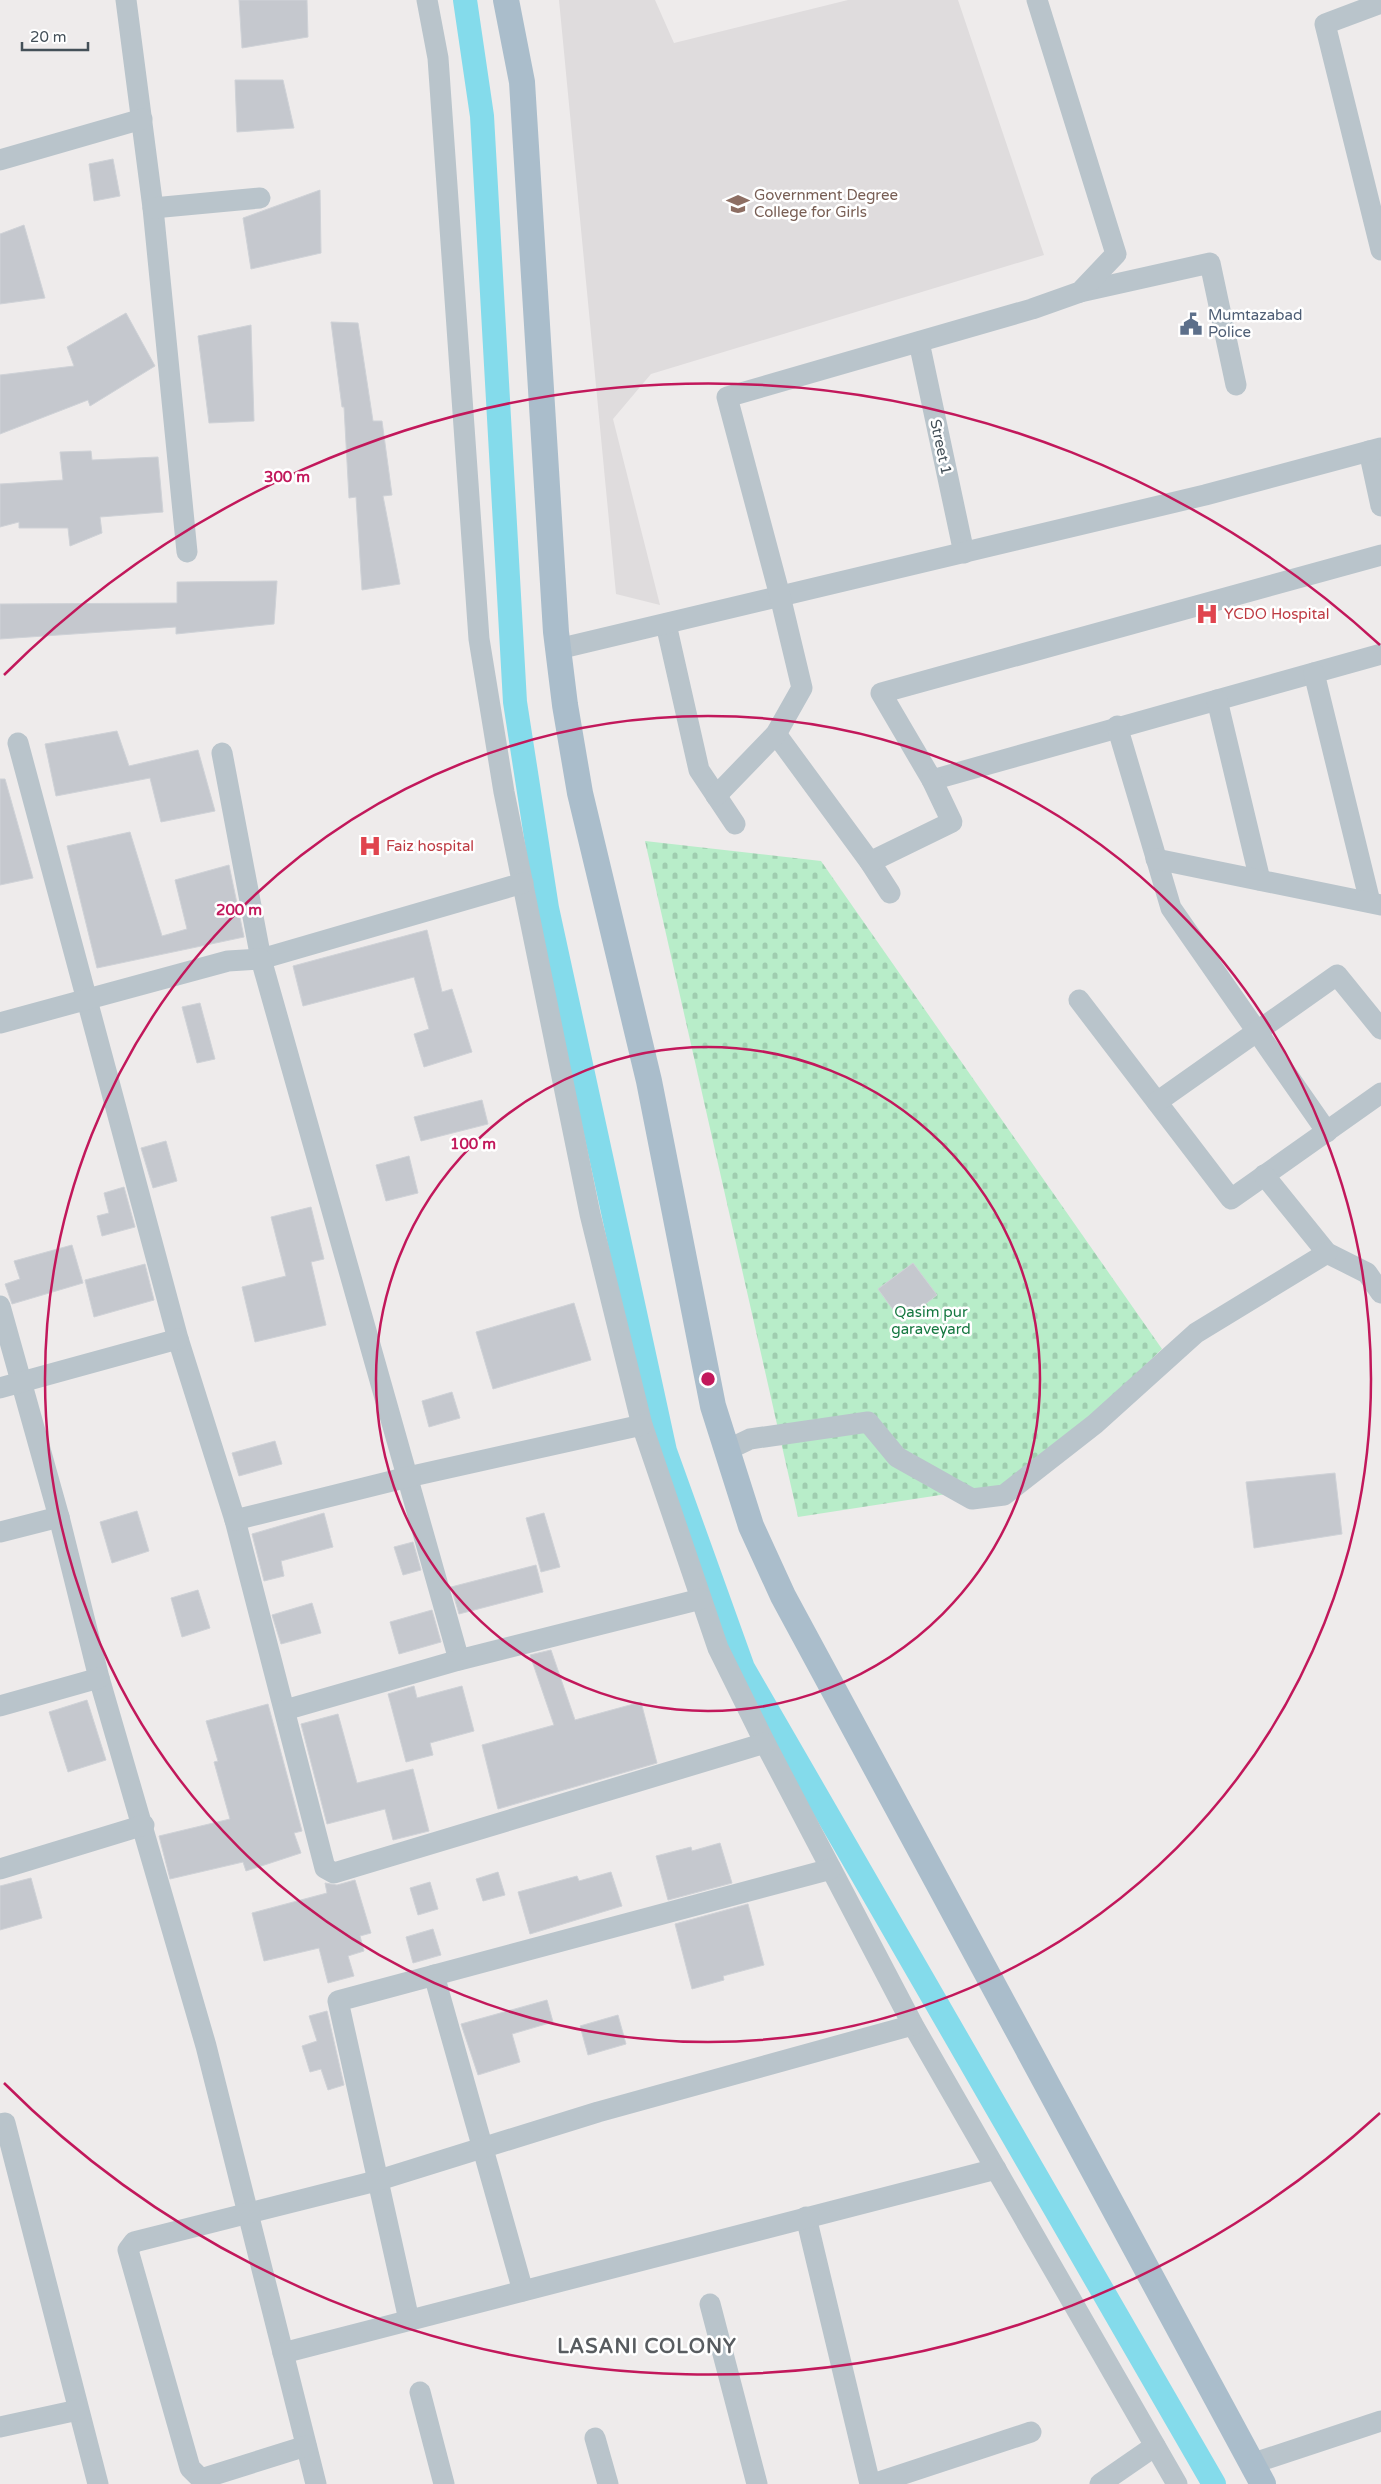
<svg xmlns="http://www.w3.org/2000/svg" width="1381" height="2484" viewBox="0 0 1381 2484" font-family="'Varela Round',sans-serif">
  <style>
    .education { fill: #dfdcdd }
    .cemetery { fill: url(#cemetery-stones) }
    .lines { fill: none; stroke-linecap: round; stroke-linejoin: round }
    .canal { stroke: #84dbeb; stroke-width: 24 }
    .building { fill: #c5c8ce; stroke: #cfd2d7 }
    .minor { stroke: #b9c4cb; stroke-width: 21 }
    .major { stroke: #aabdcb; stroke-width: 26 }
    .ring { fill: none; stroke: #c2185b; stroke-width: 2.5 }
    .labels { text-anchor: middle; stroke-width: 5; stroke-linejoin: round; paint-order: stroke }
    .education-label { font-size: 15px; fill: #785e54; stroke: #fff; text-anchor: start }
    .service-label { font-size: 15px; fill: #4e5e75; stroke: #fff; text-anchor: start }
    .street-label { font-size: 15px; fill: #445058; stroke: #fff }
    .health-label { font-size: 15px; fill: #be3a42; stroke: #fff; text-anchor: start }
    .park-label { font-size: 15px; fill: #167841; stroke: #fff }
    .district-label { font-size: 20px; font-weight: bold; letter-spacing: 1px; fill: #585c60; stroke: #fff }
    .centre { fill: #c2185b; stroke: #fff; stroke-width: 2.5 }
    .ring-label { font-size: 15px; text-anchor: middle; font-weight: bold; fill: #c2185b; stroke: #fff; stroke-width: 5; stroke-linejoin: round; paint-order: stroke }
  </style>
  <defs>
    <pattern id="cemetery-stones" width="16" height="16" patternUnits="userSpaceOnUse" patternTransform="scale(1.25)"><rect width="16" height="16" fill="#b8edc9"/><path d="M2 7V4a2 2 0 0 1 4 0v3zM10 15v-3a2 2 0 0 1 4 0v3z" fill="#9fcdaf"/></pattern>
  </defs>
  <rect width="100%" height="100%" fill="#eeebeb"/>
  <path class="education" d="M559 0H655L674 43 848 0H958L1044 255 651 374 613 419 660 605 616 594Z"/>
  <path class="cemetery" d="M645 841 821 861 1162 1349 1024 1482 798 1517Z"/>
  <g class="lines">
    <path class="canal" d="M465 0 482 116 515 702 547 908 665 1451 743 1668 1214 2484"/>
  </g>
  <g class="building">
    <path d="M239 0H307L308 37 242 48Z"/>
    <path d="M235 80H283L294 128 237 132Z"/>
    <path d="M113 159 120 196 94 201 89 164Z"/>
    <path d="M320 190 321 253 251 269 243 218Z"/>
    <path d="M24 225 45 298 0 304V234Z"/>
    <path d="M126 313 155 366 90 406 88 400 0 434V375L74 366 67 347Z"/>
    <path d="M331 322 358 323 373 421H382L392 495 383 496 400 584 362 590 356 497 349 498 344 407H342Z"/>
    <path d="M251 325 254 421 209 423 198 336Z"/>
    <path d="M91 451 92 460 158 457 163 512 100 517 102 533 70 546 68 528H19V522L0 527V484L63 480 60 452Z"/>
    <path d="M277 581 274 624 176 634V627L0 639V604L177 603V582Z"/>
    <path d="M117 731 129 766 198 750 215 811 161 822 150 778 56 796 45 744Z"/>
    <path d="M0 779H5L33 878 0 885Z"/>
    <path d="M130 832 162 936 187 929 175 880 229 865 244 937 97 968 67 846Z"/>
    <path d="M427 930 442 992 452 989 472 1052 424 1067 414 1034 429 1029 414 977 303 1006 293 966Z"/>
    <path d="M200 1003 215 1059 197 1063 182 1007Z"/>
    <path d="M482 1100 488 1124 421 1141 414 1117Z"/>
    <path d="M166 1141 177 1181 153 1188 141 1148Z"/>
    <path d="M409 1156 418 1193 386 1201 376 1165Z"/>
    <path d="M124 1187 135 1227 102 1236 97 1216 109 1213 104 1193Z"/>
    <path d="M311 1207 324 1259 311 1262 326 1325 255 1342 242 1287 286 1276 271 1217Z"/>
    <path d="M72 1245 83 1283 12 1304 5 1284 20 1279 14 1261Z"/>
    <path d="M913 1263 937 1295 902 1322 878 1289Z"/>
    <path d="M145 1264 154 1300 94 1317 85 1280Z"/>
    <path d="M574 1303 591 1360 493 1389 476 1332Z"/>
    <path d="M452 1392 460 1418 429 1427 422 1401Z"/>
    <path d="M275 1441 282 1464 239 1476 232 1453Z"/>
    <path d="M1335 1473 1342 1534 1254 1548 1246 1482Z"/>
    <path d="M137 1511 149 1551 112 1563 100 1522Z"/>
    <path d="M324 1513 333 1547 281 1561 284 1576 264 1581 252 1534Z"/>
    <path d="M544 1513 560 1567 541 1572 526 1518Z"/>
    <path d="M413 1542 421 1570 403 1575 394 1547Z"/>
    <path d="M536 1565 543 1592 459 1614 451 1587Z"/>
    <path d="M198 1590 210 1628 182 1637 171 1598Z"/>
    <path d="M312 1603 321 1633 281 1644 272 1615Z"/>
    <path d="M432 1610 441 1642 399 1654 390 1622Z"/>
    <path d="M551 1650 575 1720 641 1702 657 1763 498 1809 482 1745 554 1725 530 1655Z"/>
    <path d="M414 1686 417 1698 462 1686 474 1731 430 1743 433 1755 406 1762 388 1694Z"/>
    <path d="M87 1700 106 1760 68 1772 49 1712Z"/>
    <path d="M268 1704 302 1831 294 1833 301 1853 246 1871 243 1862 170 1879 159 1836 230 1819 214 1762 218 1761 206 1721Z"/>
    <path d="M338 1714 357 1783 413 1769 429 1831 393 1840 385 1809 327 1824 301 1724Z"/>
    <path d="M720 1843 732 1883 668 1900 656 1856 691 1847 692 1851Z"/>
    <path d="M498 1872 505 1895 483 1901 476 1879Z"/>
    <path d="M611 1872 622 1906 530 1934 518 1892 577 1876 579 1881Z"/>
    <path d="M31 1878 42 1918 0 1930V1886Z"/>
    <path d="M355 1880 371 1933 360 1936 364 1951 348 1956 354 1976 328 1983 319 1948 264 1961 252 1913 327 1893 325 1883 337 1885Z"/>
    <path d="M430 1882 438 1909 418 1915 410 1888Z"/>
    <path d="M748 1904 764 1965 723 1976 724 1980 692 1989 675 1924Z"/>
    <path d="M433 1929 441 1955 413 1963 406 1937Z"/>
    <path d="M547 2000 553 2022 512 2034 520 2062 478 2075 461 2024Z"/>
    <path d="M327 2011 344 2085 328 2090 321 2069 310 2072 302 2046 317 2041 309 2016Z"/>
    <path d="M618 2015 626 2044 588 2055 580 2026Z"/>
  </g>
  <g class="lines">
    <g class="minor">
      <path d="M126 0 153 208 187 552"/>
      <path d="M427 0 438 58 479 639 504 792 590 1214 642 1425 718 1648 765 1743 913 2025 1177 2484"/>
      <path d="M1381 3 1325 24 1381 250"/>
      <path d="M0 160 142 119"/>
      <path d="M153 208 260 198"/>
      <path d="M1080 292 1210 263 1236 385"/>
      <path d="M919 342 964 553"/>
      <path d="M1369 451 1381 506"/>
      <path d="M1381 555 881 693 932 780 1381 654"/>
      <path d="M666 624 699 770 735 824"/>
      <path d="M558 649 1205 495 1381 448"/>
      <path d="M1314 673 1370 902"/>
      <path d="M1217 700 1260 880"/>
      <path d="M1117 726 1171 908 1327 1132"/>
      <path d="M776 734 870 862 890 893"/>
      <path d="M18 743 178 1339 235 1520 325 1868 334 1873 765 1743"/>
      <path d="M222 753 261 959 523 883"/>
      <path d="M716 796 776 734 802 688 780 596 727 397 1032 309 1080 292 1116 254 1037 0"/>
      <path d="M1156 859 1381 905"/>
      <path d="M870 862 952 822 932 780"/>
      <path d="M1079 1000 1231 1199 1381 1093"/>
      <path d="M0 1023 228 961 261 959 459 1660"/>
      <path d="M1157 1102 1337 975 1381 1029"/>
      <path d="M1264 1175 1327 1253 1367 1273 1381 1293"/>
      <path d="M0 1306 59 1517 99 1678 206 2046 316 2484"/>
      <path d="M0 1388 178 1339"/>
      <path d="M727 1450 750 1439 868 1422 897 1457 972 1499 1004 1495 1095 1424 1196 1333 1327 1253"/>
      <path d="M235 1520 408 1477 642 1425"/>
      <path d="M0 1532 59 1517"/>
      <path d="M0 1706 99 1678"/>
      <path d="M285 1710 459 1660 701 1599"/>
      <path d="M0 1869 144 1825"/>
      <path d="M434 1975 523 2291"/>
      <path d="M0 2124 5 2123 98 2484"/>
      <path d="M806 2217 870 2484"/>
      <path d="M710 2304 757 2484"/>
      <path d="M409 2320 338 2001 831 1869"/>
      <path d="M283 2353 996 2169"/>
      <path d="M420 2392 444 2484"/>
      <path d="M0 2427 78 2410"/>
      <path d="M595 2438 608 2484"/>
      <path d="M306 2446 201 2479 190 2468 128 2250 134 2242 376 2181 598 2112 913 2025"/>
      <path d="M1251 2464 1381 2421"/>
      <path d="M873 2484 1031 2432"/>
      <path d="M1100 2484 1155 2446"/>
    </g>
    <path class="major" d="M506 0 522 82 556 632 565 705 580 793 649 1081 713 1406 751 1526 783 1596 1263 2484"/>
  </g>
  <g class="ring">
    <circle cx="708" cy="1379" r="332"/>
    <circle cx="708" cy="1379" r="663"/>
    <path d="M1380 2113A995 995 0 0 1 4 2083M4 675A995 995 0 0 1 1380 645"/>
  </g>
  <defs>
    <symbol id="school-bare" viewBox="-9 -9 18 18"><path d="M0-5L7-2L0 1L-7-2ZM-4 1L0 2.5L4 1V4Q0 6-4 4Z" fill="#8d6e63" stroke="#fff" stroke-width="2.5" paint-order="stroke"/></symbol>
    <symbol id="civic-bare" viewBox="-9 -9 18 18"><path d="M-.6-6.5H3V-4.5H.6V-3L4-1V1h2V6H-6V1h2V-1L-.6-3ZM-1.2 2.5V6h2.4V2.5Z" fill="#5c6f8a" stroke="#fff" stroke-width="2.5" paint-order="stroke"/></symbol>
    <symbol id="hospital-bare" viewBox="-9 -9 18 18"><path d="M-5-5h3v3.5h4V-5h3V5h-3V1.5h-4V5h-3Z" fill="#e0444e" stroke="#fff" stroke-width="2.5" paint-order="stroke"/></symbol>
  </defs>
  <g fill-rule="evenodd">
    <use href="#school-bare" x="722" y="188" width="32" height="32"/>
    <use href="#civic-bare" x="1175" y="308" width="32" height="32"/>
    <use href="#hospital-bare" x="1191" y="598" width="32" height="32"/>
    <use href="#hospital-bare" x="354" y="830" width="32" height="32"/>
  </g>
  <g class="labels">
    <g class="education-label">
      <text x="754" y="200">Government Degree<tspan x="754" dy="17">College for Girls</tspan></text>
    </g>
    <g class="service-label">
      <text x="1208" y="320">Mumtazabad<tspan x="1208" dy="17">Police</tspan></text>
    </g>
    <g class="street-label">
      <text transform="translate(941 447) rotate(78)" y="5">Street 1</text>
    </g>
    <g class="health-label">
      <text x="1224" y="619">YCDO Hospital</text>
      <text x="386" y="851">Faiz hospital</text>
    </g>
    <g class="park-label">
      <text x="931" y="1317">Qasim pur<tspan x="931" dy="17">garaveyard</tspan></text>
    </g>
    <g class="district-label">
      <text x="647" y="2353">LASANI COLONY</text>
    </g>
  </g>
  <circle cx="708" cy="1379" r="8" class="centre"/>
  <g class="ring-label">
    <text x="287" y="482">300 m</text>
    <text x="239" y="915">200 m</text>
    <text x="473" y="1149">100 m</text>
  </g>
  <path d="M22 42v8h66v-8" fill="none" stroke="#445058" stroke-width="2.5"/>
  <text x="30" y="42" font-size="15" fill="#445058" stroke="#ffffff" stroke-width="4" paint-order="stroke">20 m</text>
</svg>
